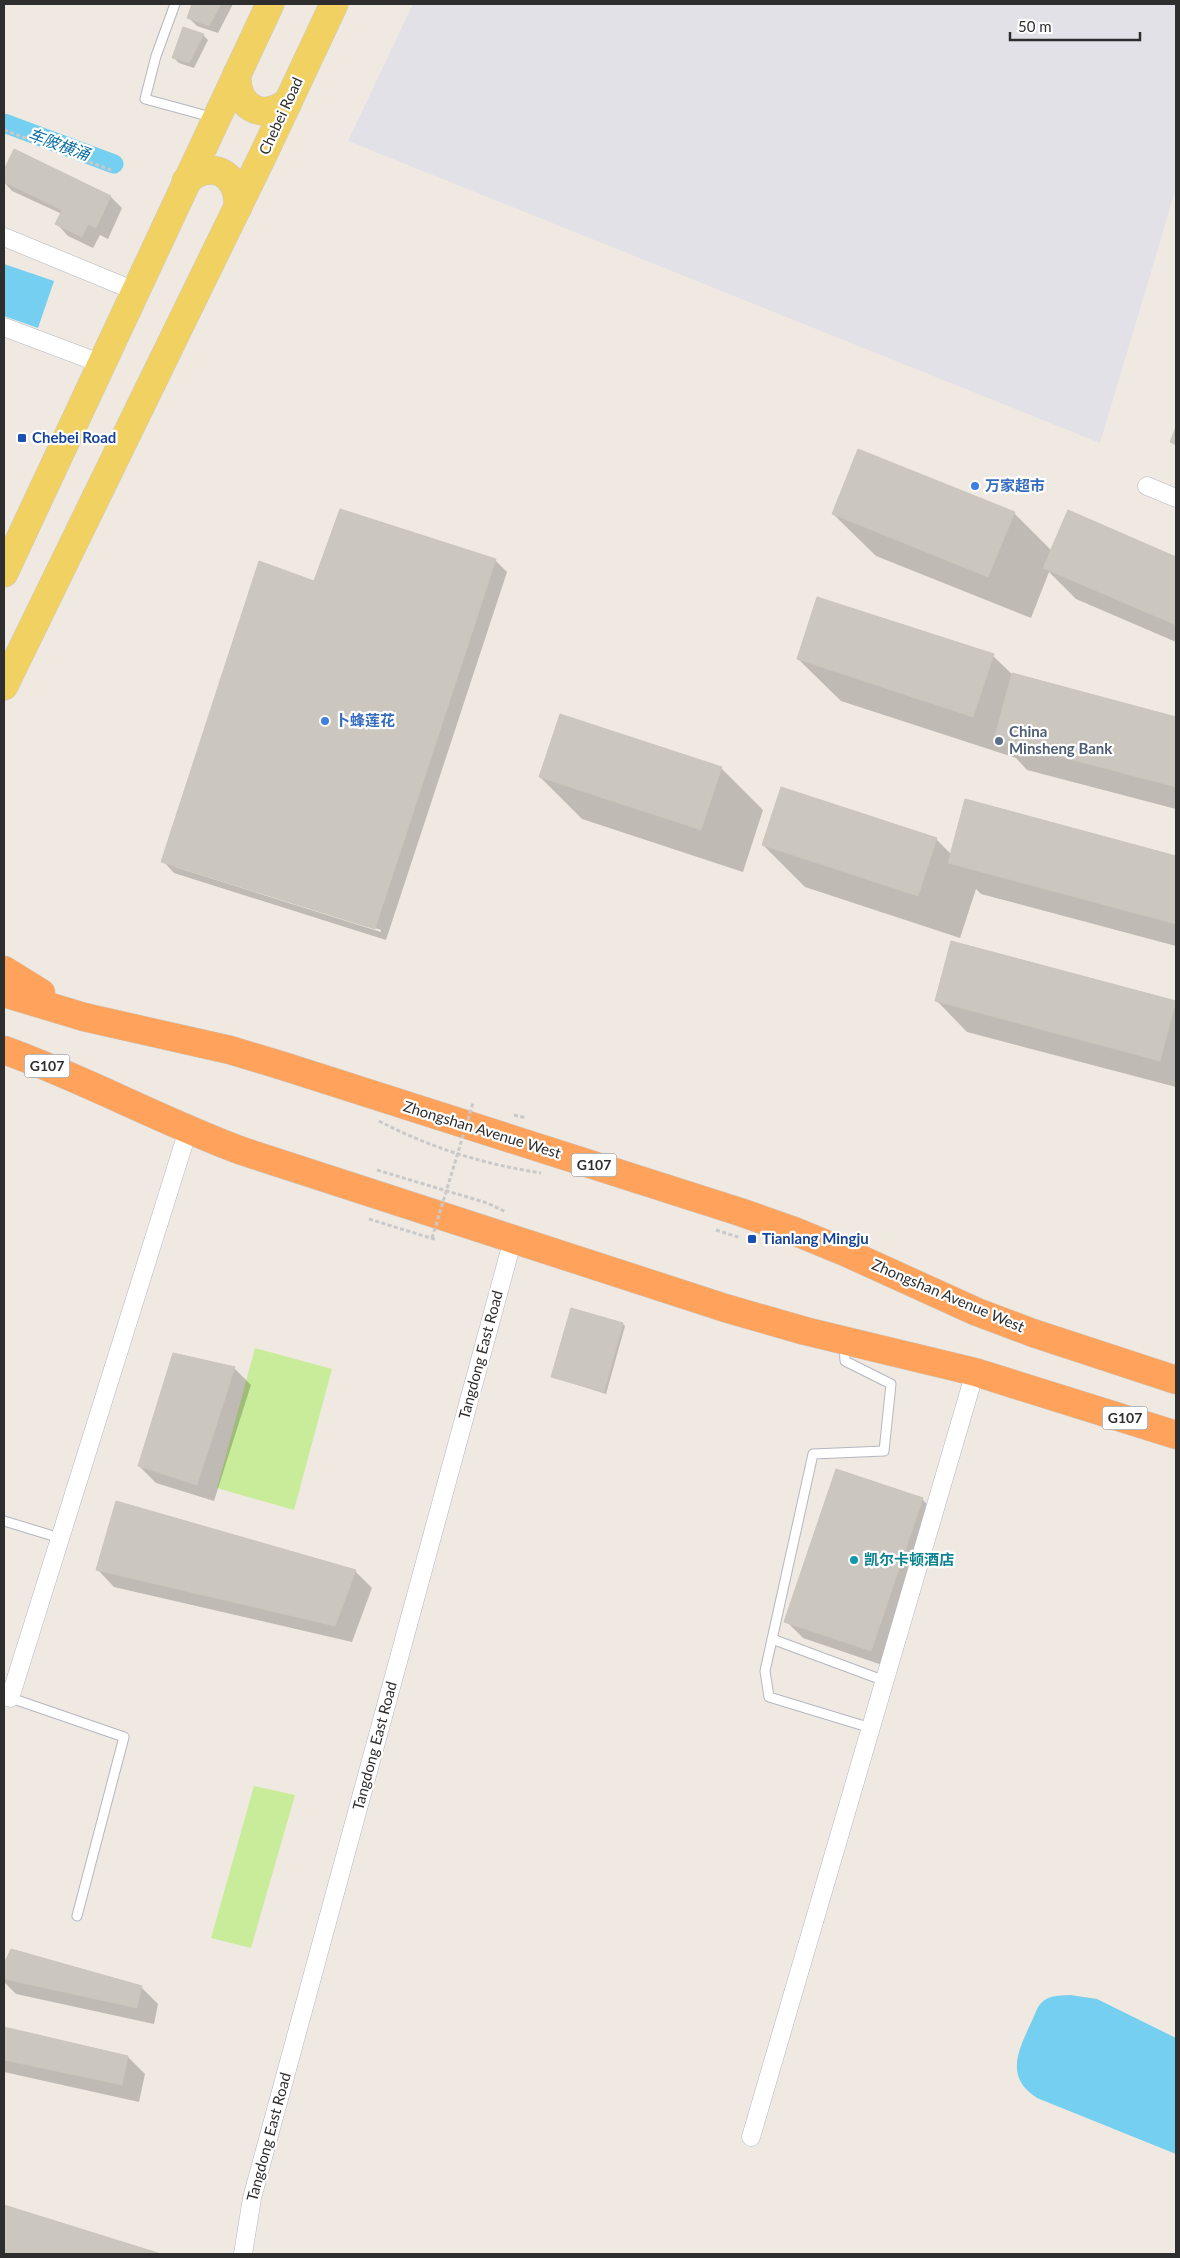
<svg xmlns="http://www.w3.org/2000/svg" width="1180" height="2258" viewBox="0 0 1180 2258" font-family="Lato,'Noto Sans SC',sans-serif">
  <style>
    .industrial { fill: #e3e1e8 }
    .pitch { fill: #c9ec9a }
    .water { fill: #75cff0 }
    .shadow { fill: #0003; fill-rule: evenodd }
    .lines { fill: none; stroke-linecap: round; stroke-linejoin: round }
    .canal { stroke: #75cff0; stroke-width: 19 }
    .building { fill: #cbc7bf; stroke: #cbc5ba }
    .lane-casing { stroke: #b4b7c1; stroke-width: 11 }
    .street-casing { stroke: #b4b7c1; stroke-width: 19 }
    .primary-casing { stroke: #c9c9c9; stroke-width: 29 }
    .highway-casing { stroke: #c9c9c9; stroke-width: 29 }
    .path { stroke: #c9c9c9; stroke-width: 3; stroke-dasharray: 4 2.5; stroke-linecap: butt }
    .lane { stroke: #fff; stroke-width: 9 }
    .street { stroke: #fff; stroke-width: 18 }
    .primary { stroke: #f2d163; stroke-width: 28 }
    .highway { stroke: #ffa35c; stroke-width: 28 }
    .path-bridge { stroke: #c9c9c9; stroke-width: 3; stroke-dasharray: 4 2.5; stroke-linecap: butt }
    .transit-dot { fill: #1a4fb4; stroke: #fff; stroke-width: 2 }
    .shop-dot { fill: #3f7fe0; stroke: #fff; stroke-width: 2 }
    .service-dot { fill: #5c6f8a; stroke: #fff; stroke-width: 2 }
    .culture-dot { fill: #0f9aa8; stroke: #fff; stroke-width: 2 }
    .labels { text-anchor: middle; stroke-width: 4.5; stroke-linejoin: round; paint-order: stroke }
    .shield { fill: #fff; stroke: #6d6d6d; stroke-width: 1 }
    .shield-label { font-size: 14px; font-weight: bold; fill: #2e2e2e }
    .street-label { font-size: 15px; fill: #2e2e2e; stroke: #fff }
    .transit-label { font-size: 15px; font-weight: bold; fill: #164399; stroke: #fff; text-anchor: start }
    .shop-label { font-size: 15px; font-weight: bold; fill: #366cbe; stroke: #fff; text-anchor: start }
    .service-label { font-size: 15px; font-weight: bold; fill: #4e5e75; stroke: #fff; text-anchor: start }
    .culture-label { font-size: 15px; font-weight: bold; fill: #0d838f; stroke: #fff; text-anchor: start }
    .water-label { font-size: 16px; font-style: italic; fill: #0d6fa3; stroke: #fff }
  </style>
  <rect width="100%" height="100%" fill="#efe9e1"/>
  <path class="industrial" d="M413 4H1176V188L1100 443 348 141Z"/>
  <g class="pitch">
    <path d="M255 1348 332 1369 294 1510 217 1488Z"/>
    <path d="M254 1786 295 1795 251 1948 211 1938Z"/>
  </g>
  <g class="water">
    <path d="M4 264 54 281 38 328 4 316Z"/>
    <path d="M1070 1995 1097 1999 1176 2038V2154L1037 2098C999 2074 1024 2042 1037 2009 1045 1995 1055 1996 1070 1995Z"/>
  </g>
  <g class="shadow">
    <path d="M194 4H233L218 33 197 26 189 18Z"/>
    <path d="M203 35 208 40 194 68 179 63 174 58Z"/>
    <path d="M14 151 111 197 122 208 108 239 100 235 93 248 68 236 57 224 62 214 12 191 4 182V173Z"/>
    <path d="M1069 512 1176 558V642L1076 599 1049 572 1031 618 876 556 833 514 1014 513 1052 551Z"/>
    <path d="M495 560 507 572 386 940 174 873 163 861 315 582ZM175 865 381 930V932L175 867Z"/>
    <path d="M993 656 1013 675 1176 718V809L1027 770 1016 758 841 701 798 659Z"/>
    <path d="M721 768 763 810 743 872 582 819 540 777Z"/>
    <path d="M966 801 1176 857V946L981 894 976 889 960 938 805 887 763 845 936 839 952 855Z"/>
    <path d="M936 1000 1175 1002 1176 1087 967 1032Z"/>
    <path d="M623 1324 625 1326 606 1394 553 1377Z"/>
    <path d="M234 1368 251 1385 214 1501 156 1483 139 1466Z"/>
    <path d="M922 1499 939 1516 888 1667 803 1638 786 1621Z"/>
    <path d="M98 1570 355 1571 372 1588 352 1642 114 1587Z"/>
    <path d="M11 1950 141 1987 158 2004 154 2024 16 1994 4 1982V1967Z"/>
    <path d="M4 2029 128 2057 145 2074 139 2102 4 2072Z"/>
    <path d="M4 2206 157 2254H4Z"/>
  </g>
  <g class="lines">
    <path class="canal" d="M4 123 114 164"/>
  </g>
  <g class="building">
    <path d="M192 4H221L209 26 187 18Z"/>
    <path d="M183 27 204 34 189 63 172 58Z"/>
    <path d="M14 149 111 196 96 228 88 224 82 237 55 224 62 210 4 182V170Z"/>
    <path d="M1176 427V445L1170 442Z"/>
    <path d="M858 449 1015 512 988 577 832 514Z"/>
    <path d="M340 509 496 559 375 929 161 862 259 561 314 581Z"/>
    <path d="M1068 510 1176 557V625L1043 568Z"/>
    <path d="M817 597 994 654 973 717 797 659Z"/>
    <path d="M1012 673 1176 717V787L994 739Z"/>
    <path d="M560 714 722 767 701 830 539 777Z"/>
    <path d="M781 787 937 838 918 896 762 845Z"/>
    <path d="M965 799 1176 856V924L948 863Z"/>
    <path d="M951 941 1176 1001 1160 1061 935 1001Z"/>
    <path d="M571 1308 623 1323 604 1392 551 1377Z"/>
    <path d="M173 1353 235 1367 197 1485 138 1466Z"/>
    <path d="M836 1469 923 1498 871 1651 784 1622Z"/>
    <path d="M116 1501 356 1570 335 1626 96 1570Z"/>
    <path d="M11 1949 142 1986 137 2008 4 1979V1964Z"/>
    <path d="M4 2027 128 2056 122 2085 4 2060Z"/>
    <path d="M4 2205 161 2254H4Z"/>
  </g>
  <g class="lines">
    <defs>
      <g id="lane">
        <path d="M175 4 156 56 145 99 215 118"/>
        <path d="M844 1344 845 1361 891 1384 884 1451 813 1454 765 1671 769 1697 871 1728"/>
        <path d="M4 1521 60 1538"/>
        <path d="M772 1639 885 1681"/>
        <path d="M8 1697 124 1737 77 1916"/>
      </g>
      <g id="street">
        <path d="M4 237 123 286"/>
        <path d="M4 327 89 359"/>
        <path d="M1147 486 1176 498"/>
        <path d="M10 1698 188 1130"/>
        <path d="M751 2137 975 1372"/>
        <path d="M243 2254 252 2198 513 1239"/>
      </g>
      <g id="primary">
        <path d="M237 74C236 107 261 122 288 102"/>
        <path d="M186 181C212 159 239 173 238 207"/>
        <path d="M4 573 270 4"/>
        <path d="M4 686 265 151 334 4"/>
      </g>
      <g id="highway">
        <path d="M4 970 41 993"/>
        <path d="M4 993 84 1017 230 1050 283 1066 740 1212 794 1231 845 1252 977 1312 1033 1333 1176 1380"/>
        <path d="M4 1050C85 1079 161 1121 242 1151L725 1308 805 1331 975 1372 1176 1435"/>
      </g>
    </defs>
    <use href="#lane" class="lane-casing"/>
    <use href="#street" class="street-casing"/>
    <use href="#primary" class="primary-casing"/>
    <use href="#highway" class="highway-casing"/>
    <g class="path">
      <path d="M4 130 111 170"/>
      <path d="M514 1115 526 1118"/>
      <path d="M379 1121C431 1148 483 1164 541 1173"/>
      <path d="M377 1170 487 1203 506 1212"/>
      <path d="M369 1219 437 1240"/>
      <path d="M716 1230 741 1238"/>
    </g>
    <use href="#lane" class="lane"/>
    <use href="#street" class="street"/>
    <use href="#primary" class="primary"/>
    <use href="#highway" class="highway"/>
    <path class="path-bridge" d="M432 1238 473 1103"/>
  </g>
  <g class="transit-dot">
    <rect x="17" y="433" width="10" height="10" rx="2.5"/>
    <rect x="747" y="1234" width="10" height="10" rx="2.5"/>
  </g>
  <g class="shop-dot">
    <circle cx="975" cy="486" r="5"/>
    <circle cx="325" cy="721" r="5"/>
  </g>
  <circle class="service-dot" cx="999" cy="741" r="5"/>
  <circle class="culture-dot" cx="854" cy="1560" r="5"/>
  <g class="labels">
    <g class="shield">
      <rect x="24.5" y="1054.5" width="45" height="23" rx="4"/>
      <rect x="571.5" y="1153.5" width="45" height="23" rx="4"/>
      <rect x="1102.5" y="1406.5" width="45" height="23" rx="4"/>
    </g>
    <g class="shield-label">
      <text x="47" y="1071">G107</text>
      <text x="594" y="1170">G107</text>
      <text x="1125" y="1423">G107</text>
    </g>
    <g class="street-label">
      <text transform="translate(281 116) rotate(-65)" y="5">Chebei Road</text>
      <text transform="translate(482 1130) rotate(17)" y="5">Zhongshan Avenue West</text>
      <text transform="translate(948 1296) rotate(23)" y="5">Zhongshan Avenue West</text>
      <text transform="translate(481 1355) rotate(-75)" y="5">Tangdong East Road</text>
      <text transform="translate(375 1746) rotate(-75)" y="5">Tangdong East Road</text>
      <text transform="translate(269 2137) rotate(-75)" y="5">Tangdong East Road</text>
    </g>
    <g class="transit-label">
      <text x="32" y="443">Chebei Road</text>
      <text x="762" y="1244">Tianlang Mingju</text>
    </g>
    <g class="shop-label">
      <text x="985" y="491">万家超市</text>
      <text x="335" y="726">卜蜂莲花</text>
    </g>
    <g class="service-label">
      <text x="1009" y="737">China<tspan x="1009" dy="17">Minsheng Bank</tspan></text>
    </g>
    <g class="culture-label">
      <text x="864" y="1565">凯尔卡顿酒店</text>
    </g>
    <g class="water-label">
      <text transform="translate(59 144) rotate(20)" y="6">车陂横涌</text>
    </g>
  </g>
  <rect width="1180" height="2258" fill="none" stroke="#2e2e2e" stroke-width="10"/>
  <path d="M1010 32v8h130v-8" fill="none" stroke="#2e2e2e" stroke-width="2.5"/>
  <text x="1018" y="32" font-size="15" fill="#2e2e2e" stroke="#ffffff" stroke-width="4" paint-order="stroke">50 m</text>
</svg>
